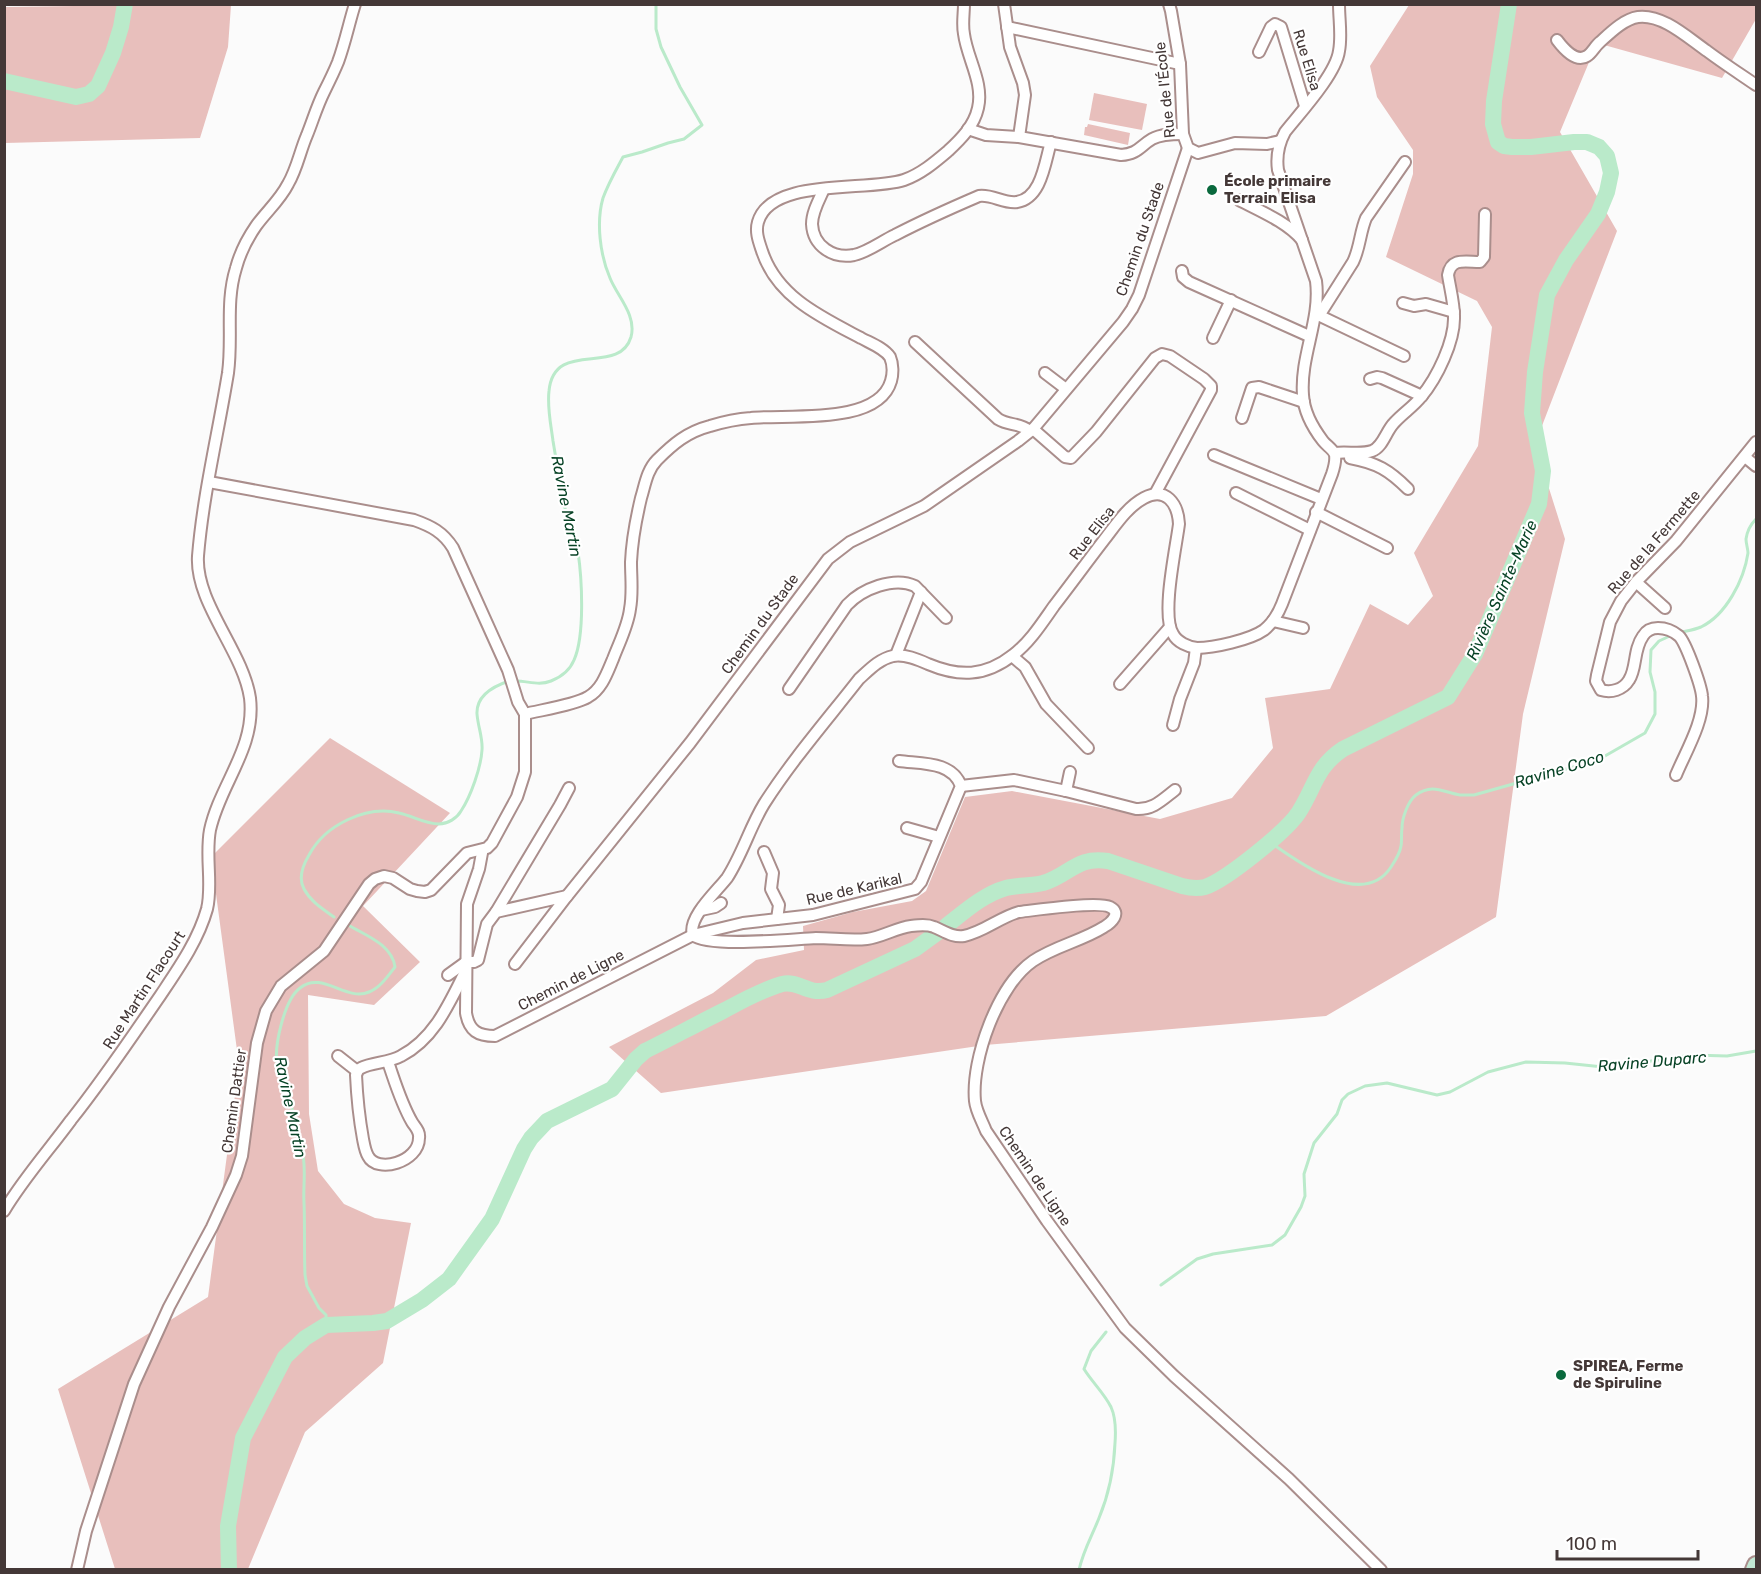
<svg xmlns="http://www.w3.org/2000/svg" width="1761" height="1574" viewBox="0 0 1761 1574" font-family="Rubik,sans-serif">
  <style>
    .green { fill: #e8bfbc }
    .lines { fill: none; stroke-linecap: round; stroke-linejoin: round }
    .stream { stroke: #baeaca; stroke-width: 3 }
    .river { stroke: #baeaca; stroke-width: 16 }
    .street-casing { stroke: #aa8e8c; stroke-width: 14 }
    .secondary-casing { stroke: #aa8e8c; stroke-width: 20 }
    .street { stroke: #fff; stroke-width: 10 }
    .secondary { stroke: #c2e8d4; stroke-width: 16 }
    .poi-dot { fill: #0a693d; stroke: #fff; stroke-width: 2 }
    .labels { text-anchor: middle; stroke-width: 4.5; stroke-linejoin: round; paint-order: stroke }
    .street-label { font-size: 15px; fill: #443837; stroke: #fff }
    .poi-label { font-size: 15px; font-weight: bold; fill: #443837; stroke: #fff; text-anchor: start }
    .water-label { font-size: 16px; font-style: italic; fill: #084326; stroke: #fff }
  </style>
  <rect width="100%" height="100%" fill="#fbfbfb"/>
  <g class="green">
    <path d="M76 4 231 5 228 47 200 138 5 143V7L74 6Z"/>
    <path d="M1409 5H1756V19L1722 78 1597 43 1560 132 1617 231 1535 444 1565 539 1523 714 1496 917 1326 1016 985 1045 661 1093 609 1047 713 993 756 960 804 950 803 926 853 912 912 901 926 891 965 797 1012 791 1160 819 1232 798 1273 748 1265 698 1330 689 1370 604 1408 625 1433 596 1414 553 1478 446 1492 327 1477 301 1386 257 1413 174V150L1377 97 1370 66Z"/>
    <path d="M1094 93 1147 104 1142 130 1089 120Z"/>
    <path d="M1088 124 1130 133 1128 145 1084 135 1085 127H1087Z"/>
    <path d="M330 738 450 813 363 906 420 962 374 1005 308 995 309 1114 318 1171 344 1204 375 1218 411 1223 383 1363 305 1432 248 1569H115L58 1389 208 1297 239 1065 211 857Z"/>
  </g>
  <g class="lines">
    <g class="stream">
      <path d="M1678 633C1686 631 1694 630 1701 627 1726 615 1744 580 1748 553 1748 549 1746 544 1746 539 1747 532 1751 524 1756 519"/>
      <path d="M516 681C528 681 539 686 551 681 561 677 570 670 574 660 585 636 582 579 578 552 575 538 570 526 566 513 561 489 557 465 553 441 551 425 547 408 549 391 554 338 619 377 631 337 637 315 617 296 610 278 600 255 596 222 603 198 608 184 616 170 623 157L642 152 668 143 684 139 702 125 680 87 661 47 656 29V4"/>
      <path d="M1270 842C1298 862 1363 910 1391 867 1395 861 1400 853 1401 846 1402 841 1401 834 1402 828 1402 818 1408 801 1416 795 1432 783 1443 792 1460 795 1464 795 1469 795 1474 795L1598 760 1645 733 1655 714V692L1650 672 1651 650 1659 641 1672 635"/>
      <path d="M334 917C323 909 311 902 304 889 298 878 303 865 309 855 325 825 366 805 399 813 413 816 425 824 439 824 448 824 457 818 461 811 471 796 481 767 482 750 483 738 478 727 477 714 476 695 494 686 509 681"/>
      <path d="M1161 1285 1197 1259 1213 1254 1272 1245 1285 1235 1301 1207 1305 1196 1304 1174 1314 1143 1337 1114 1342 1100 1348 1094 1365 1086 1387 1083 1437 1095 1450 1092 1488 1072 1526 1062 1565 1063 1603 1067 1618 1066 1692 1055 1727 1056 1756 1051"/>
      <path d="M326 1325V1315L319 1308 307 1286 305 1275C304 1250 305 1226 304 1202 303 1187 306 1171 303 1156 302 1147 298 1139 295 1130 292 1117 293 1103 288 1090 285 1081 279 1073 277 1065 274 1046 284 1000 300 988 322 970 346 1002 369 992 380 988 388 976 395 967 392 945 367 936 350 926"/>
      <path d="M1079 1570C1083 1551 1092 1536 1099 1518 1109 1494 1114 1468 1115 1443 1116 1430 1116 1418 1111 1407 1104 1393 1092 1382 1084 1369L1091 1351 1106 1332"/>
    </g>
    <g class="river">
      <path d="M4 81 76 97 89 94 98 86 113 53 121 27 125 4"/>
      <path d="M946 926C964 912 984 894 1006 888 1018 885 1031 886 1043 883 1070 875 1076 856 1108 861L1182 886C1190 888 1197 889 1205 887 1226 880 1287 831 1299 812 1315 787 1316 767 1343 749L1448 697 1475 654 1539 504 1543 471 1532 413 1535 372 1547 295 1566 260 1598 214 1607 192 1611 173 1607 156 1599 147 1587 142H1574L1531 147H1512L1504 146 1498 142 1493 124 1494 101 1509 4"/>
      <path d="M229 1570 228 1526 243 1438 285 1357 305 1338 326 1325 373 1323 387 1321 422 1300 449 1279 492 1219 524 1149 531 1138 547 1121 612 1089 636 1059 645 1051C671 1038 697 1024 723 1011 742 1001 761 990 782 984 799 980 807 995 827 990L915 949 937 933"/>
    </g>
    <defs>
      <g id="street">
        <path d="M1004 4 1010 47 1023 83 1025 95 1019 137"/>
        <path d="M1169 4 1171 11 1180 64 1183 134 1188 148 1198 153 1235 143 1267 144 1280 141"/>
        <path d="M1007 27 1180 64"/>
        <path d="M1557 40C1563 48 1576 63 1587 56 1592 53 1595 46 1600 42 1610 33 1624 19 1638 17 1663 14 1688 38 1707 51 1723 63 1740 74 1756 85"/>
        <path d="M1259 52 1271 27 1275 24 1281 27 1305 106"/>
        <path d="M968 129 986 135 1019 137 1121 155C1138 154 1140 146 1152 139 1161 134 1173 134 1183 134"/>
        <path d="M824 189C819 200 812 212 812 224 813 246 833 259 854 255 868 252 882 241 895 235 922 221 951 208 979 196 992 194 1004 204 1017 202 1042 198 1045 161 1051 142"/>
        <path d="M1239 200C1260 211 1287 222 1302 240"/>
        <path d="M1182 271 1183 277 1189 282 1309 336"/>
        <path d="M1403 303 1414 306 1426 304 1454 312"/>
        <path d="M1316 314 1322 311 1353 262C1360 248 1360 232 1366 218L1405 162"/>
        <path d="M1316 314 1404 356"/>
        <path d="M1213 338 1231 300"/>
        <path d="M915 342 998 419C1009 426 1018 422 1030 431"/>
        <path d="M1045 373 1066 389"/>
        <path d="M1370 379 1377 377 1382 378 1422 396"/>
        <path d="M1242 418 1252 388 1259 387 1304 402"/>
        <path d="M1033 429 1065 457 1071 458 1096 432 1155 358 1162 354 1170 356 1204 379 1211 386V390L1155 494"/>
        <path d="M1335 453C1347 451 1360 455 1372 451 1383 447 1386 431 1394 423 1403 413 1413 407 1421 397 1437 378 1455 341 1454 316 1454 303 1450 288 1448 275 1451 257 1466 262 1480 262L1484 257 1485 214"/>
        <path d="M1214 455 1321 499"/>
        <path d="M1745 457 1756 466"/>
        <path d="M1350 458C1377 463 1389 470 1408 489"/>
        <path d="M1236 493 1310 530"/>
        <path d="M1316 512 1387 548"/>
        <path d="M1636 582 1665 608"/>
        <path d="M1273 621 1303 628"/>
        <path d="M896 655 921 592"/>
        <path d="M1012 656 1025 667 1046 704 1088 748"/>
        <path d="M1120 684 1170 627"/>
        <path d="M789 689 847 605C862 589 894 576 915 586L946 618"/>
        <path d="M525 714C541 710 575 705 588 697 602 689 607 673 613 659 619 643 628 626 630 609 633 593 631 578 631 562 632 540 636 519 641 498 645 485 647 470 657 460 673 444 687 432 710 426 723 422 737 419 751 418 787 414 878 426 891 381 893 374 893 364 890 357 884 348 870 343 861 338 821 317 777 297 762 251 759 242 755 232 758 222 771 177 868 192 904 180 921 174 935 162 948 151 961 139 974 126 978 108 984 83 967 58 964 34 962 24 964 14 964 4"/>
        <path d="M1173 725 1180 699 1194 663 1196 648"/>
        <path d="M1070 772 1066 791 1136 809C1153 810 1162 800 1175 790"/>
        <path d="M1676 775C1685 753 1705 720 1702 696 1701 685 1686 643 1679 636 1673 631 1666 628 1658 628 1651 628 1646 631 1643 636 1633 650 1637 668 1629 680 1623 690 1611 693 1601 690L1596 681 1597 675 1610 622 1621 601 1636 582 1676 541 1756 442"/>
        <path d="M961 786 1014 780 1066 791"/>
        <path d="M907 828 939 837"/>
        <path d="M480 851 482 853 479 869 467 904 466 1013C469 1031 478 1036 495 1036L693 935 743 923 813 915 915 889 921 882 961 786C952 761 921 764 899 761"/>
        <path d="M764 852 773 873 771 889 779 905 777 919"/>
        <path d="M701 910 715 907 721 903"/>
        <path d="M496 912 560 805 569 788"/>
        <path d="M693 935C687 918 717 891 727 878 742 855 750 827 764 804 792 760 827 720 859 679 869 670 879 659 893 656 905 654 917 659 928 664 959 677 985 677 1013 655 1030 642 1042 623 1054 606 1071 584 1087 562 1104 540 1115 526 1127 507 1144 498 1166 486 1178 504 1179 524 1176 548 1161 615 1173 634 1177 642 1188 647 1197 648 1213 648 1250 640 1264 630 1273 623 1278 614 1282 604L1332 474C1334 468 1336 461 1335 455 1334 450 1327 446 1323 441 1313 428 1304 413 1303 395 1300 356 1321 320 1316 281L1278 170C1276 156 1278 145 1285 132 1300 113 1336 74 1339 51 1342 36 1339 20 1339 4"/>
        <path d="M693 935C709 948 792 939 816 938 833 938 850 941 867 939 882 937 896 928 911 926 919 925 927 924 934 927 944 931 953 938 964 936 984 932 1000 917 1019 912 1036 910 1098 901 1110 907 1122 913 1111 923 1104 927 1082 941 1055 946 1033 961 998 985 971 1059 975 1101 976 1111 982 1121 986 1131L1047 1221 1125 1328 1174 1376 1289 1479 1381 1570"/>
        <path d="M466 962H474L478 960 487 924 496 912 567 896"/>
        <path d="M515 964 567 896 690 743 828 559 850 542 924 506 1018 441 1033 429 1123 322 1132 309 1139 295 1188 148"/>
        <path d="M448 975 466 962"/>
        <path d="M338 1056 357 1071"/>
        <path d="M388 1062C395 1082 401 1103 412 1122 415 1127 420 1131 419 1138 419 1162 377 1174 368 1156 365 1151 364 1144 363 1139 359 1117 357 1097 356 1075 358 1071 357 1070 361 1068 372 1062 389 1063 401 1056 434 1039 449 1004 465 972"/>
        <path d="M4 1211C23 1179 49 1150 71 1120 103 1080 131 1038 160 996 178 969 198 941 207 909 213 885 205 856 210 830 220 784 256 748 250 698 243 651 195 603 198 556 203 495 218 434 228 373 233 337 225 303 236 268 240 253 247 239 256 226 266 212 280 200 288 184 297 169 300 151 307 135 313 120 317 106 324 92 329 82 334 72 338 62 345 43 349 23 355 4"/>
        <path d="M77 1570 86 1531 134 1384 169 1307 212 1227 236 1175 242 1156 257 1043 266 1011 281 986 324 951 369 884 375 879 384 876 393 878 410 889 417 891 425 892 431 890 467 853 487 848 492 843 517 797 525 772V714L518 702 508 670 453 548C443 532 431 526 414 520L209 482"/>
      </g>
      <path id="secondary" d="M1754 1570 1756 1565"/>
    </defs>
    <use href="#street" class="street-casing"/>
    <use href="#secondary" class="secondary-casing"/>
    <use href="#street" class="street"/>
    <use href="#secondary" class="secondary"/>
  </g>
  <g class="poi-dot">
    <circle cx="1212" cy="190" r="6"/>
    <circle cx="1561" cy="1375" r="6"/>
  </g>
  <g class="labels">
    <g class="street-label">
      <text transform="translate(1307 60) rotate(73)" y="5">Rue Elisa</text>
      <text transform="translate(1165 90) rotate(-96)" y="5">Rue de l'École</text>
      <text transform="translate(1140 239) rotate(-71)" y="5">Chemin du Stade</text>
      <text transform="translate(1092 533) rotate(-52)" y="5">Rue Elisa</text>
      <text transform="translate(1654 542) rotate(-49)" y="5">Rue de la Fermette</text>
      <text transform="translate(760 624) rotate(-54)" y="5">Chemin du Stade</text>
      <text transform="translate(854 889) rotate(-13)" y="5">Rue de Karikal</text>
      <text transform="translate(571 980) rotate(-27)" y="5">Chemin de Ligne</text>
      <text transform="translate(144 990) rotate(-57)" y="5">Rue Martin Flacourt</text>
      <text transform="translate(234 1101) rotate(-82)" y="5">Chemin Dattier</text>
      <text transform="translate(1035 1176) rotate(56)" y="5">Chemin de Ligne</text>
    </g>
    <g class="poi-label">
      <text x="1224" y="186">École primaire<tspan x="1224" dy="17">Terrain Elisa</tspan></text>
      <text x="1573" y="1371">SPIREA, Ferme<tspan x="1573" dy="17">de Spiruline</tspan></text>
    </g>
    <g class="water-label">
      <text transform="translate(567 506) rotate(79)" y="6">Ravine Martin</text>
      <text transform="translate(1501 590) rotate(-66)" y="6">Rivière Sainte-Marie</text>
      <text transform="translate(1559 769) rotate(-17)" y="6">Ravine Coco</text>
      <text transform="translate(1652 1061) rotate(-5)" y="6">Ravine Duparc</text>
      <text transform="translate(291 1107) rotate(78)" y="6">Ravine Martin</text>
    </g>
  </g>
  <rect width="1761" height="1574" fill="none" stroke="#443837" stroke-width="12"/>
  <path d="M1557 1550v9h141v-9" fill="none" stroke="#443837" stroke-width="3"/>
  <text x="1566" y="1550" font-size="18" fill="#443837" stroke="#ffffff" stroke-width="4.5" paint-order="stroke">100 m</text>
</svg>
